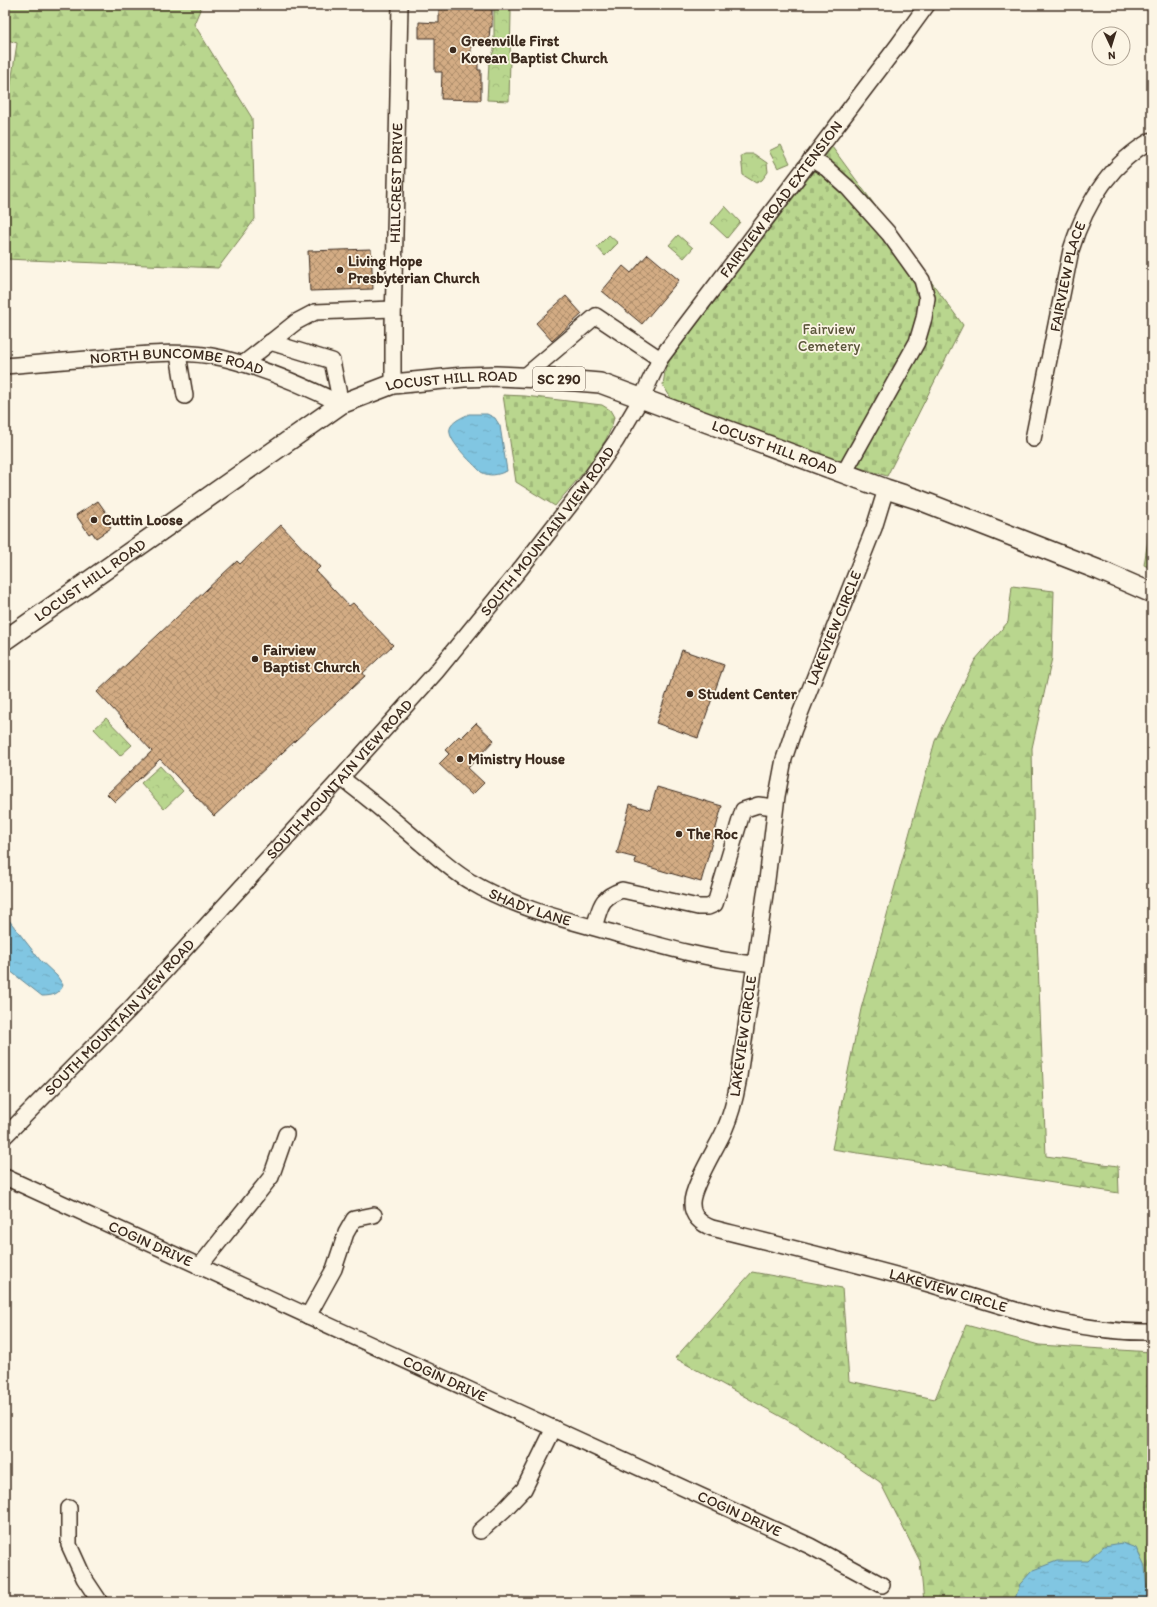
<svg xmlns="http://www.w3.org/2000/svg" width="1157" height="1607" viewBox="0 0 1157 1607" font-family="Itim,sans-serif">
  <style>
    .forest { fill: url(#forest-firs); stroke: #7a8056 }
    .cemetery { fill: url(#cemetery-stones); stroke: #7a8056 }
    .park { fill: url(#park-crowns); stroke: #7a8056 }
    .pitch { fill: #b9d68e; stroke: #7a8056 }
    .water { fill: url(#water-ripples); stroke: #658894 }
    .building { fill: url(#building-cross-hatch); stroke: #3b2a1e }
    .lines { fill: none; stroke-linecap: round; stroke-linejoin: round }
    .minor-casing { stroke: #3b2a1e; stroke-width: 18 }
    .major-casing { stroke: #3b2a1e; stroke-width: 22 }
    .minor { stroke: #fcf5e5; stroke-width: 15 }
    .major { stroke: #fcf5e5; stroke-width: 19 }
    .poi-dot { fill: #3b2a1e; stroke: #fcf5e5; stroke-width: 1.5 }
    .labels { text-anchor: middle; stroke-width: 3.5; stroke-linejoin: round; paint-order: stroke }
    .shield { fill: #fcf5e5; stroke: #75675a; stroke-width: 1 }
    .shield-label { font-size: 14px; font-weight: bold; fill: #3b2a1e }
    .poi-label { font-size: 15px; font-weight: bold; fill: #3b2a1e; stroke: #fcf5e5; text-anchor: start }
    .street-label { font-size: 15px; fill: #3b2a1e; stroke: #fcf5e5 }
    .park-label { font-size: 15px; fill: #5a553a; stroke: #fcf5e5 }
  </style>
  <defs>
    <pattern id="forest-firs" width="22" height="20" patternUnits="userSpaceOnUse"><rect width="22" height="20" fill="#b9d68e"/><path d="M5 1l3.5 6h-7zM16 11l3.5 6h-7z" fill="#a0b87a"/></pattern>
    <pattern id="cemetery-stones" width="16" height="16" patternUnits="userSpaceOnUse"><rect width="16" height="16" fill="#b9d68e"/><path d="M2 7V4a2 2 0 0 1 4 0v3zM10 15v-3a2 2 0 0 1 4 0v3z" fill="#a0b87a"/></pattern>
    <pattern id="park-crowns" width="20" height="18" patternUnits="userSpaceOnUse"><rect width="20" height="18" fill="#b9d68e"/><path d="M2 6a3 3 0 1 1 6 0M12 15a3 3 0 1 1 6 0" fill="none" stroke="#a0b87a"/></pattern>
    <pattern id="water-ripples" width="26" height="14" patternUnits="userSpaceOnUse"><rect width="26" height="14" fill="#81c6e2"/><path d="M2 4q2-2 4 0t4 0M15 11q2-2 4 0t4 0" fill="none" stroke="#70aac1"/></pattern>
    <pattern id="building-cross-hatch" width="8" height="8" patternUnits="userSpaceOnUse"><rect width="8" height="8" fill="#d3ac84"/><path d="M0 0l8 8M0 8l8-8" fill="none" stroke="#ac8c6b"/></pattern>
  </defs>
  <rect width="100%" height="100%" fill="#fcf5e5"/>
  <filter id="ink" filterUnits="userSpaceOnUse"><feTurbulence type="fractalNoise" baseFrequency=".025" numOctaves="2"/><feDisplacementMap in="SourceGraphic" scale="8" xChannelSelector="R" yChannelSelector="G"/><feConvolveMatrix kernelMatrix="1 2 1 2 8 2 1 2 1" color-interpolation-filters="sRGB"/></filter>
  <g filter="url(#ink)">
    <g class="forest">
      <path d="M5 5H202L194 24 252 118 255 219 218 268 5 259V123L17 43 5 39Z"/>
      <path d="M1012 586 1054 591 1052 658 1032 748 1034 865 1046 1156 1118 1166 1119 1193 832 1149 861 1009 935 741 975 660 1008 622Z"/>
      <path d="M752 1272 842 1288 849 1381 935 1399 966 1325 1039 1345 1152 1352V1602H924L920 1561 880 1482 798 1426 675 1358Z"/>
    </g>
    <g class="cemetery">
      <path d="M832 147 963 325 887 476 821 456 672 400 663 385 666 365Z"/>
      <path d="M503 395 525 396 602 405 610 410 614 417C608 449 576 480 555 506L516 482Z"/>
    </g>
    <g class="park">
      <path d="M494 5H510L511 13 509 101 487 100 489 62 494 50Z"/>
      <path d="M781 145 790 163 778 168 769 151Z"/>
      <path d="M745 154H754L767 163 768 172 762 180 756 183 743 175 741 156Z"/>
      <path d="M725 206 740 222 727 238 711 223Z"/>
      <path d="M609 235 618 243 605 256 597 247Z"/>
      <path d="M678 235 693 248 684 258 669 245Z"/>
      <path d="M106 718 132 745 120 756 94 729Z"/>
      <path d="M160 766 183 791 164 809 141 783Z"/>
    </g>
    <path class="pitch" d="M1152 515V569L1144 565Z"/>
    <g class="water">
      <path d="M469 414H487L495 418 500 426 507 471C497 475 490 477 481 472 473 463 443 438 451 426 455 420 463 417 469 414Z"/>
      <path d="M5 915 40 960 57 976 63 985C60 994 52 996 42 996L5 967Z"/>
      <path d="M1122 1543 1136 1548 1145 1567 1148 1602H1014L1020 1584 1033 1570 1057 1561H1087L1104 1546Z"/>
    </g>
    <g class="building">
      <path d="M439 5H492V27H490L489 40 471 39V62H478V70H481V100L441 99 442 72H435V38H419V22L439 23Z"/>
      <path d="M371 249 373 289 310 291 308 251Z"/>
      <path d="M648 254 679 280 642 324 602 291 623 266 631 273Z"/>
      <path d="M566 296 582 314 552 341 536 323Z"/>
      <path d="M98 501 110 518 106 521 111 528 96 538 92 532 89 534 76 515Z"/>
      <path d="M281 525 320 567 316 571 349 606 353 603 393 645 363 673 365 676 214 816 160 759 115 802 107 794 152 751 97 692 237 561 240 564Z"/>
      <path d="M682 650 724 665 698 738 656 723Z"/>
      <path d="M476 723 494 740 468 768 484 783 472 795 439 764 449 754 445 750 459 736 461 738Z"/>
      <path d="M657 787 722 806 701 882 635 863 636 858 617 853 630 804 650 810Z"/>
    </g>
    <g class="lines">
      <defs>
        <g id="minor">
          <path d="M811 159 826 168 848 188 889 234 922 280 927 298 924 318 917 342 844 473"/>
          <path d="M270 342 332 361 341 404"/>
          <path d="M178 354 185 396"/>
          <path d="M243 364 296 322 315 312 393 309"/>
          <path id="s1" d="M5 366C40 363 75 360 111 357 148 354 186 350 222 358 264 368 303 385 341 404"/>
          <path d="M524 377 596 316 660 359"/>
          <path id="s2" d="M393 384V326L400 5"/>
          <path id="s3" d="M1033 439 1071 250C1085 205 1109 164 1152 140"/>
          <path id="s4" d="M886 489 874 528 794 729 784 759 777 796 767 880 738 1083C735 1100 731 1115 724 1131 717 1147 691 1188 692 1204 692 1216 701 1224 712 1228 784 1246 857 1264 929 1284 1001 1305 1076 1334 1152 1332"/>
          <path id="s5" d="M341 778C370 799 396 822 423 845 439 858 453 872 471 882 513 907 562 919 610 932 657 945 705 959 754 964"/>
          <path d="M594 927C601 907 599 898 622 890L698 907H708L715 904 743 810 758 805 775 807"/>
          <path id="s6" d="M5 1136 129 1010 341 778 436 672 521 568 585 486 616 441 642 397 660 359 669 347 898 45 927 5"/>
          <path id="s7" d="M5 1177 810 1546 882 1585"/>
          <path d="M199 1267 271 1177 286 1134"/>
          <path d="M308 1316 334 1269 346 1233 354 1219 374 1215"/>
          <path d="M69 1508V1545L84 1578 100 1602"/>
          <path d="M480 1531 504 1510 524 1489 554 1428"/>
        </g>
        <g id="major">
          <path id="s8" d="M5 640 341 404 393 384 464 377 496 376 540 378 600 383 886 489 917 499 1099 570 1152 593"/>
        </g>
      </defs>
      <use href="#minor" class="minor-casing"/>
      <use href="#major" class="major-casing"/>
      <use href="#minor" class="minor"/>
      <use href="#major" class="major"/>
    </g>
  </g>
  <g class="poi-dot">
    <circle cx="453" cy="50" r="4"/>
    <circle cx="340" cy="270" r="4"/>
    <circle cx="94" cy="520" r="4"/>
    <circle cx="255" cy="659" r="4"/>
    <circle cx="690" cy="694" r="4"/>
    <circle cx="460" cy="759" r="4"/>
    <circle cx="679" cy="834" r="4"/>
  </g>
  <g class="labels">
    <rect class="shield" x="533" y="367" width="52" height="24" rx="3"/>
    <g class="shield-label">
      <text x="559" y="384">SC 290</text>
    </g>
    <g class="poi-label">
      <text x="461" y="46">Greenville First<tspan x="461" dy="17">Korean Baptist Church</tspan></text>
      <text x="348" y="266">Living Hope<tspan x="348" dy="17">Presbyterian Church</tspan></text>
      <text x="102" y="525">Cuttin Loose</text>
      <text x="263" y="655">Fairview<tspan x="263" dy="17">Baptist Church</tspan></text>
      <text x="698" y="699">Student Center</text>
      <text x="468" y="764">Ministry House</text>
      <text x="687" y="839">The Roc</text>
    </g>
    <g class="street-label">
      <text dy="5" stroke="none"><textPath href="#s2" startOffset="201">HILLCREST DRIVE</textPath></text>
      <text dy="5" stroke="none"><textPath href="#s6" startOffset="1220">FAIRVIEW ROAD EXTENSION</textPath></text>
      <text dy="5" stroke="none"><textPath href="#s3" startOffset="166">FAIRVIEW PLACE</textPath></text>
      <text dy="5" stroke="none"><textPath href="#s1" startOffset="173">NORTH BUNCOMBE ROAD</textPath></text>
      <text dy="5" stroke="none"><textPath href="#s8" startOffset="525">LOCUST HILL ROAD</textPath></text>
      <text dy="5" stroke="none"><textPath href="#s8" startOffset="860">LOCUST HILL ROAD</textPath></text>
      <text dy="5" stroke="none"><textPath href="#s6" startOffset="813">SOUTH MOUNTAIN VIEW ROAD</textPath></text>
      <text dy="5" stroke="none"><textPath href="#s8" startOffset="104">LOCUST HILL ROAD</textPath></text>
      <text transform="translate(834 628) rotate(-68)" y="5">LAKEVIEW CIRCLE</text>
      <text dy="5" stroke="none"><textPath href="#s6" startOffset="489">SOUTH MOUNTAIN VIEW ROAD</textPath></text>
      <text dy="5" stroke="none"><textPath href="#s5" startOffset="231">SHADY LANE</textPath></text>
      <text dy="5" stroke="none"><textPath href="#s6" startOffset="165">SOUTH MOUNTAIN VIEW ROAD</textPath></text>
      <text transform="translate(743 1036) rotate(-82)" y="5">LAKEVIEW CIRCLE</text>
      <text dy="5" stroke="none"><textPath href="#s7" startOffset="160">COGIN DRIVE</textPath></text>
      <text dy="5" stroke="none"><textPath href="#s4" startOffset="1024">LAKEVIEW CIRCLE</textPath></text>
      <text dy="5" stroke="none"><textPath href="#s7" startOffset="484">COGIN DRIVE</textPath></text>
      <text dy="5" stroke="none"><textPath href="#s7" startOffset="808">COGIN DRIVE</textPath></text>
    </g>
    <g class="park-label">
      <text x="829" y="334">Fairview<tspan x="829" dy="17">Cemetery</tspan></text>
    </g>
  </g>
  <rect width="1157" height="1607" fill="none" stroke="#fcf5e5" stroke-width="20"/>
  <rect x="10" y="10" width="1137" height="1587" fill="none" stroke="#3b2a1e" stroke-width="1.5" filter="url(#ink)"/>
  <g transform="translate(1111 46) rotate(176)"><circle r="19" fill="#fcf5e5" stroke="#afa495"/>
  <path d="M0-3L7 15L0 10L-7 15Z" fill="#3b2a1e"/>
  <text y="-6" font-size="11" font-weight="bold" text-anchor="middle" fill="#3b2a1e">N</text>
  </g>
</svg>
